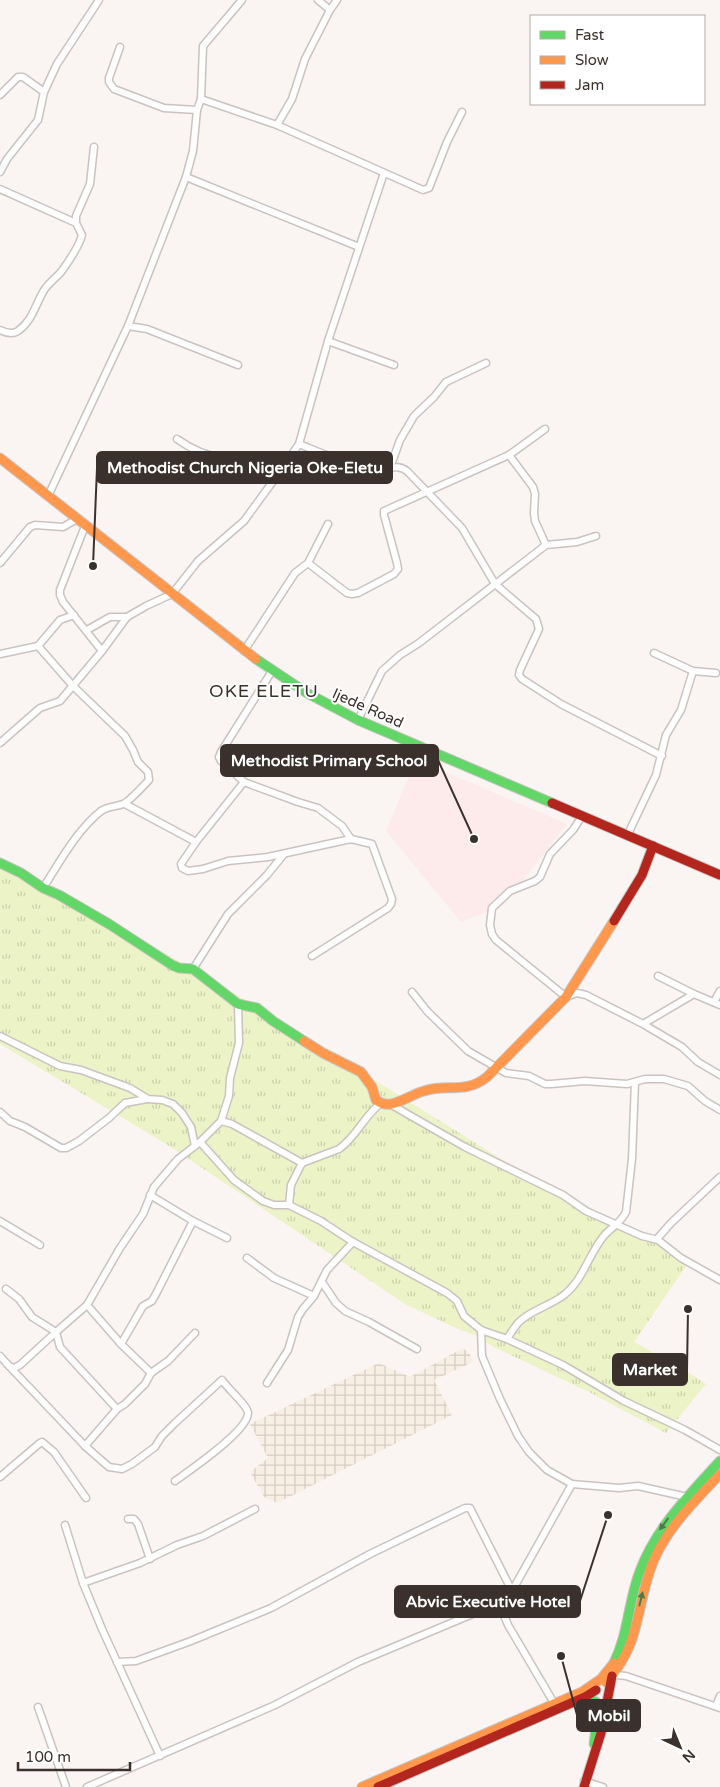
<svg xmlns="http://www.w3.org/2000/svg" width="720" height="1787" viewBox="0 0 720 1787" font-family="'Varela Round',sans-serif">
  <style>
    .industrial { fill: url(#industrial-grid) }
    .education { fill: #fdebec }
    .grass { fill: url(#grass-tufts) }
    .lines { fill: none; stroke-linecap: round; stroke-linejoin: round }
    .street-casing { stroke: #cac3c0; stroke-width: 9 }
    .fast-casing { stroke: #cac3c0; stroke-width: 11 }
    .slow-casing { stroke: #cac3c0; stroke-width: 11 }
    .jam-casing { stroke: #cac3c0; stroke-width: 11 }
    .street { stroke: #fefdfd; stroke-width: 6 }
    .fast { stroke: #63d668; stroke-width: 9 }
    .slow { stroke: #ff974d; stroke-width: 9 }
    .jam { stroke: #b3261e; stroke-width: 9 }
    .oneway { fill: #4d7b47 }
    .labels { text-anchor: middle; stroke-width: 4; stroke-linejoin: round; paint-order: stroke }
    .street-label { font-size: 15px; fill: #3b312c; stroke: #fff }
    .quarter-label { font-size: 18px; letter-spacing: 1px; fill: #3b312c; stroke: #fff }
    .leader { fill: none; stroke: #3b312c; stroke-width: 2 }
    .callout-dot { fill: #3b312c; stroke: #fff; stroke-width: 2 }
    .callout { fill: #3b312c; stroke: #3b312c; stroke-width: 2 }
    .callout-label { font-size: 16px; text-anchor: middle; font-weight: bold; fill: #fff }
  </style>
  <defs>
    <pattern id="industrial-grid" width="8" height="8" patternUnits="userSpaceOnUse" patternTransform="scale(1.25)"><rect width="8" height="8" fill="#f7efe3"/><path d="M0 4h8M4 0v8" fill="none" stroke="#d5cdc3"/></pattern>
    <pattern id="grass-tufts" width="24" height="20" patternUnits="userSpaceOnUse" patternTransform="scale(1.25)"><rect width="24" height="20" fill="#ecf3c7"/><path d="M3 7l-1-3M5 7V3M7 7l1-3M15 17l-1-3M17 17v-4M19 17l1-3" fill="none" stroke="#cbd1ab"/></pattern>
  </defs>
  <rect width="100%" height="100%" fill="#faf4f2"/>
  <path class="industrial" d="M463 1348 470 1354 473 1362 434 1380 452 1415 277 1503 264 1497 250 1472 268 1458 250 1424 379 1363 410 1377Z"/>
  <path class="education" d="M416 759 567 824 504 905 461 922 386 831Z"/>
  <path class="grass" d="M0 857 259 1008 519 1170 690 1260 634 1342 683 1369 706 1384 666 1433 589 1392 494 1347 475 1335 458 1329 405 1304 171 1147 0 1044Z"/>
  <g class="lines">
    <defs>
      <g id="street">
        <path d="M318 0 330 10"/>
        <path d="M120 47 109 78V82L114 89 164 108 197 110"/>
        <path d="M0 95 18 77H23L44 92"/>
        <path d="M201 99 277 125 423 190 429 188 447 142 462 112"/>
        <path d="M277 125 292 99 305 59 330 10 337 0"/>
        <path d="M0 172 7 159 38 120 44 92 57 64 99 0"/>
        <path d="M186 177 359 247"/>
        <path d="M0 189 76 223"/>
        <path d="M128 326 147 329 238 365"/>
        <path d="M0 330C6 333 12 335 18 331 32 321 35 306 43 292 47 284 55 279 61 272 69 261 79 247 82 235L76 223V216L90 184 94 147"/>
        <path d="M328 341 394 365"/>
        <path d="M177 439C191 449 206 456 223 458 248 462 257 459 279 473"/>
        <path d="M299 444C324 454 350 466 377 468 388 469 398 464 407 471L462 528 495 584 536 619 539 629 520 670 519 675 522 679 561 704 662 756"/>
        <path d="M509 455 533 487 535 494 534 513 535 521 546 545"/>
        <path d="M390 468 400 440 414 416 434 397 446 382 486 363"/>
        <path d="M48 496 128 326 186 177 193 151 197 110 201 99 203 46 242 0"/>
        <path d="M85 526 60 590V595L63 602 102 651"/>
        <path d="M0 563 30 527 35 525 63 527 77 519"/>
        <path d="M308 563 347 593 352 594 358 593 394 574 398 569 397 563 384 515V511L509 455 545 429"/>
        <path d="M87 630 110 617H127"/>
        <path d="M38 646 73 686 125 736 133 750 138 762 148 772 149 780C143 786 130 801 123 804 116 807 108 806 101 811 76 831 60 862 43 888"/>
        <path d="M244 651 295 573 308 563 328 524"/>
        <path d="M654 653 693 671 716 673"/>
        <path d="M0 654 38 646 60 620 74 615"/>
        <path d="M272 671 221 752 219 757 221 761 244 782 298 802 318 808 342 826 351 839"/>
        <path d="M358 720 382 671 400 655 419 643 546 545 577 542 596 536"/>
        <path d="M0 743 40 708 60 701 102 651 127 617 146 606 172 594 198 561 244 521 279 473 299 444 328 341 384 173"/>
        <path d="M244 782 196 842 181 864 182 868 188 871 203 869 228 861 268 857 351 839 372 844 392 899 391 904 388 908 312 956"/>
        <path d="M125 804 196 842"/>
        <path d="M582 816 573 830 550 854 540 877 535 881 510 891 492 908 490 925 492 934 496 940 566 997 577 993 586 995 643 1024 682 1047 698 1062 720 1075"/>
        <path d="M627 836 656 775 666 735 681 710 693 671"/>
        <path d="M193 969 228 914 267 875 284 854"/>
        <path d="M658 976 694 994 720 1005"/>
        <path d="M412 992 427 1011 468 1051 506 1073 529 1076 545 1084H551L585 1081 627 1084 645 1079H664L688 1086 705 1101 720 1110"/>
        <path d="M714 1002 720 991"/>
        <path d="M643 1024 694 994"/>
        <path d="M0 1036 60 1066 81 1070 130 1088 148 1099 162 1100 173 1104 182 1113 191 1127 195 1146"/>
        <path d="M390 1104 465 1147 563 1195 586 1211 642 1236 658 1240 681 1258 720 1280"/>
        <path d="M0 1112 10 1121 25 1127 61 1148H66L79 1141 109 1118 125 1103 147 1099"/>
        <path d="M221 1121 232 1124 302 1163"/>
        <path d="M200 1142 234 1180 263 1201 274 1205H289L321 1221 353 1242 447 1293 457 1301 464 1316 481 1330 507 1339 563 1365 624 1401 685 1430 720 1450"/>
        <path d="M150 1195 193 1221 227 1238"/>
        <path d="M289 1205 291 1185 302 1163 339 1149C357 1136 364 1116 381 1103"/>
        <path d="M0 1221 40 1245"/>
        <path d="M657 1239 671 1223 720 1177"/>
        <path d="M247 1258 274 1278 314 1296"/>
        <path d="M322 1282 336 1303 345 1311 369 1322 417 1349"/>
        <path d="M6 1289 19 1299 32 1317 56 1332 60 1347 117 1409"/>
        <path d="M87 1305 121 1344 151 1373"/>
        <path d="M481 1330 482 1356 500 1399 518 1436 529 1452 547 1470 572 1484 619 1488 638 1486 687 1497"/>
        <path d="M507 1339C510 1334 514 1328 518 1323 530 1310 550 1306 564 1295 583 1280 588 1256 603 1237 610 1228 621 1223 626 1212L632 1159 635 1082"/>
        <path d="M121 1344 143 1306 152 1301 157 1292 193 1221"/>
        <path d="M0 1356 9 1366 14 1368 20 1365 56 1332 87 1305 120 1248 143 1214 154 1187 178 1159 200 1142 221 1121 229 1096 230 1078 239 1043 238 1004"/>
        <path d="M10 1367 85 1446 109 1467 122 1469 132 1464 155 1447 162 1436 175 1423 222 1380C227 1388 248 1406 248 1413 248 1431 190 1470 175 1481"/>
        <path d="M267 1383 288 1350 298 1317 303 1309 314 1296 327 1270 353 1242"/>
        <path d="M85 1446 117 1409 125 1404 145 1384 151 1373 168 1361 195 1333"/>
        <path d="M0 1477 40 1443 42 1442 54 1452 86 1498"/>
        <path d="M128 1519H134L138 1524 150 1559"/>
        <path d="M65 1525 83 1583"/>
        <path d="M512 1591 572 1484"/>
        <path d="M117 1662 136 1661 191 1641 271 1608 370 1554 465 1508H470L512 1591 499 1603 508 1625 554 1703"/>
        <path d="M612 1676 617 1675 626 1676 720 1708"/>
        <path d="M716 1706 720 1696"/>
        <path d="M38 1707 66 1787"/>
        <path d="M160 1756 102 1629 83 1583 140 1563 177 1545 203 1536 255 1509"/>
        <path d="M584 1781 603 1787"/>
        <path d="M87 1787 275 1705 358 1662 499 1603"/>
      </g>
      <g id="fast">
        <path d="M256 659 307 693 358 720 552 803"/>
        <path d="M0 863 21 873 43 888 59 895 109 924 172 965 179 968 193 969 238 1004 257 1008 273 1021 304 1041"/>
        <path d="M614 1663C629 1632 628 1602 640 1571 656 1528 689 1495 720 1461"/>
        <path d="M585 1697 596 1702 599 1706 594 1744"/>
      </g>
      <g id="slow">
        <path d="M0 458 256 659"/>
        <path d="M304 1041 323 1053 361 1072 372 1087 376 1100C380 1103 386 1105 391 1104 402 1102 413 1094 424 1091 448 1083 464 1095 487 1077L566 997 614 921"/>
        <path d="M606 1682C642 1644 635 1607 653 1562 667 1528 695 1501 720 1474"/>
        <path d="M362 1787 582 1692 601 1679 614 1663"/>
      </g>
      <g id="jam">
        <path d="M552 803 720 875"/>
        <path d="M614 921 642 875 653 846"/>
        <path d="M378 1787 585 1697 596 1690"/>
        <path d="M584 1787 601 1733 612 1676"/>
      </g>
    </defs>
    <use href="#street" class="street-casing"/>
    <use href="#fast" class="fast-casing"/>
    <use href="#slow" class="slow-casing"/>
    <use href="#jam" class="jam-casing"/>
    <use href="#street" class="street"/>
    <use href="#fast" class="fast"/>
    <use href="#slow" class="slow"/>
    <use href="#jam" class="jam"/>
  </g>
  <defs><path id="oneway-solid" d="M-6-.8H1V-3.2L6.5 0L1 3.2V.8H-6Z" transform="scale(1.25)"/></defs>
  <g class="oneway">
    <use href="#oneway-solid" transform="translate(664 1524) rotate(126)"/>
    <use href="#oneway-solid" transform="translate(641 1599) rotate(-77)"/>
  </g>
  <g class="labels">
    <g class="street-label">
      <text transform="translate(368 708) rotate(24)" y="5">Ijede Road</text>
    </g>
    <g class="quarter-label">
      <text x="264" y="697">OKE ELETU</text>
    </g>
  </g>
  <path class="leader" d="M93 566L97 468M474 839L438 760M688 1309L687 1370M608 1515L580 1601M561 1656L577 1715"/>
  <g class="callout-dot">
    <circle cx="93" cy="566" r="5"/>
    <circle cx="474" cy="839" r="5"/>
    <circle cx="688" cy="1309" r="5"/>
    <circle cx="608" cy="1515" r="5"/>
    <circle cx="561" cy="1656" r="5"/>
  </g>
  <g class="callout">
    <rect x="97" y="452" width="295" height="31" rx="5"/>
    <rect x="221" y="745" width="217" height="31" rx="5"/>
    <rect x="613" y="1354" width="74" height="31" rx="5"/>
    <rect x="395" y="1586" width="185" height="31" rx="5"/>
    <rect x="577" y="1700" width="63" height="31" rx="5"/>
  </g>
  <g class="callout-label">
    <text x="245" y="473">Methodist Church Nigeria Oke-Eletu</text>
    <text x="329" y="766">Methodist Primary School</text>
    <text x="650" y="1375">Market</text>
    <text x="488" y="1607">Abvic Executive Hotel</text>
    <text x="609" y="1721">Mobil</text>
  </g>
  <rect x="530" y="15" width="175" height="90" fill="#ffffff" stroke="#b1adab"/>
  <rect x="540" y="31" width="25" height="8" fill="#63d668" stroke="#b1adab"/>
  <text x="575" y="40" font-size="15" fill="#3b312c">Fast</text>
  <rect x="540" y="56" width="25" height="8" fill="#ff974d" stroke="#b1adab"/>
  <text x="575" y="65" font-size="15" fill="#3b312c">Slow</text>
  <rect x="540" y="81" width="25" height="8" fill="#b3261e" stroke="#b1adab"/>
  <text x="575" y="90" font-size="15" fill="#3b312c">Jam</text>
  <g transform="translate(680 1747) rotate(136)" stroke="#ffffff" stroke-width="4" paint-order="stroke">
  <path d="M0-4L9 19L0 12L-9 19Z" fill="#3b312c"/>
  <text y="-8" font-size="14" font-weight="bold" text-anchor="middle" fill="#3b312c">N</text>
  </g>
  <path d="M18 1762v8h112v-8" fill="none" stroke="#3b312c" stroke-width="2.5"/>
  <text x="25" y="1762" font-size="15" fill="#3b312c" stroke="#ffffff" stroke-width="4" paint-order="stroke">100 m</text>
</svg>
